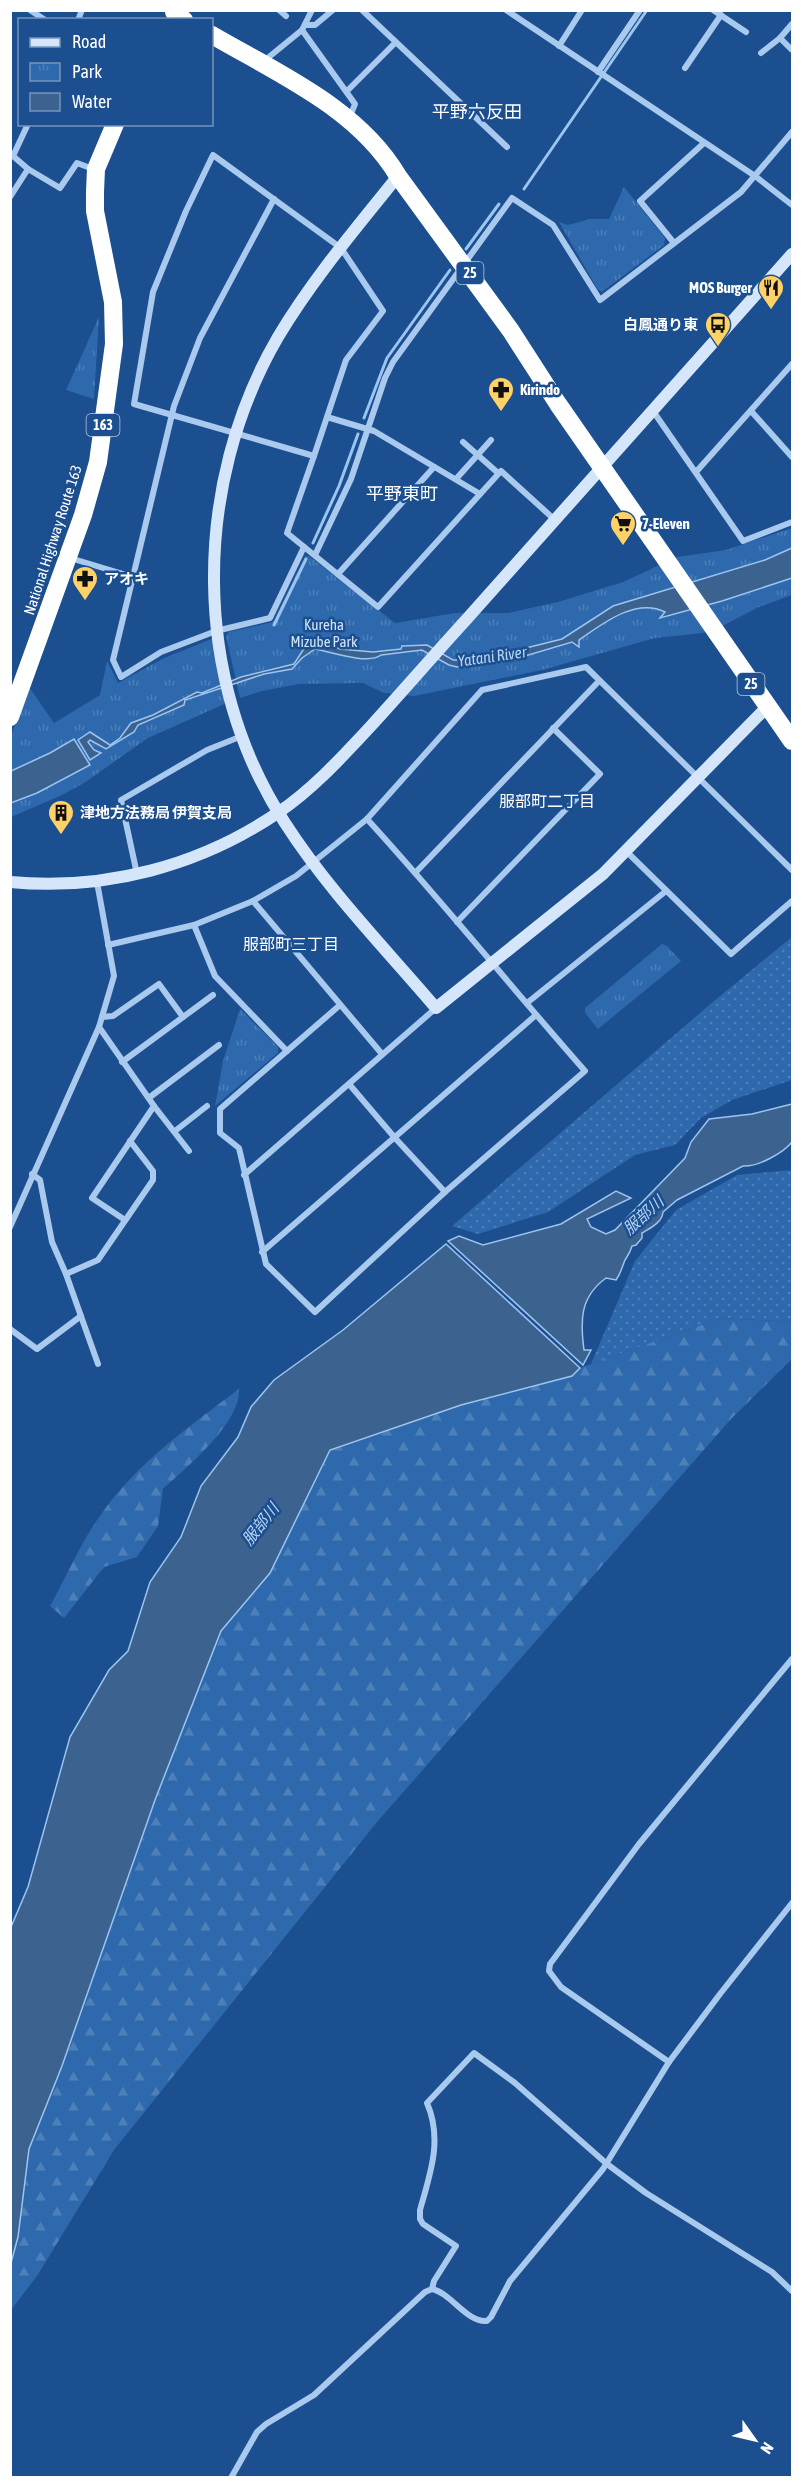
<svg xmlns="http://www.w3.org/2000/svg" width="803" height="2488" viewBox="0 0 803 2488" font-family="'Asap Condensed','Noto Sans JP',sans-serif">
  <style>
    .grass { fill: url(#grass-dots) }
    .forest { fill: url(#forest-firs) }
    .park { fill: url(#park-tufts) }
    .water { fill: #3c6290; stroke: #9cc4f0; stroke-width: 1.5 }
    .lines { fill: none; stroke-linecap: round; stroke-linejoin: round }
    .stream { stroke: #9cc4f0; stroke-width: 3 }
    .street { stroke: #a9c9ee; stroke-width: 6 }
    .secondary { stroke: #d6e6fa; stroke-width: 12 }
    .highway { stroke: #fff; stroke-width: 18 }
    .labels { text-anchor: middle; stroke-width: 5; stroke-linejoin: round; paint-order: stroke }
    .shield { fill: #1b4f8f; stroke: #bbcadd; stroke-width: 1.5 }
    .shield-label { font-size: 14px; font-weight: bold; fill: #fff }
    .poi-label { font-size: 15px; font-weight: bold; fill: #fff; stroke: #1b4f8f; text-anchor: start }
    .street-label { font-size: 15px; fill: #fff; stroke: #1b4f8f }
    .park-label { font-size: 15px; fill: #cfe3fa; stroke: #1b4f8f }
    .water-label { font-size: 16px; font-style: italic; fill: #b5d3f5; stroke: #1b4f8f }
    .neighbourhood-label { font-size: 16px; fill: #fff; stroke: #1b4f8f }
    .quarter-label { font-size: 18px; fill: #fff; stroke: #1b4f8f }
  </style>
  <defs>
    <pattern id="grass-dots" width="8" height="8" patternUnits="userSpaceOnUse" patternTransform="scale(1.5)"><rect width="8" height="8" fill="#2e69ad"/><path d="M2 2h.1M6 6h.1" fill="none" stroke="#4d80b9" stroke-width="1.8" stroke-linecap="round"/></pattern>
    <pattern id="forest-firs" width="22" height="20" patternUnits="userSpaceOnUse" patternTransform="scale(1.5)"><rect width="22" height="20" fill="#2e69ad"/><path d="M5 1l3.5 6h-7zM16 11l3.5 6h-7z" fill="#4d80b9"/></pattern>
    <pattern id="park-tufts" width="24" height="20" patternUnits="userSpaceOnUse" patternTransform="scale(1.5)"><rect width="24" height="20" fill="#2e69ad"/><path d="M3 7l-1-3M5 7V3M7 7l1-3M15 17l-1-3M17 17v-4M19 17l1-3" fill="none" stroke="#4d80b9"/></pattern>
  </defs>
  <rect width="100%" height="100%" fill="#1b4f8f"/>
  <g class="grass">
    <path d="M792 937V1080L732 1100 701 1118 675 1145 635 1155 548 1212 478 1234 452 1226 714 1001Z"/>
    <path d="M792 1170V1322L721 1318 591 1364 635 1261 676 1210 737 1175Z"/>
  </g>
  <g class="forest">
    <path d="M721 1318 792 1322V1359L731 1419 377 1822 114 2150 37 2276 11 2310V2263L18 2237 29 2149 62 2066 155 1800 221 1631 270 1573 331 1449 461 1405 571 1376 580 1368 591 1364Z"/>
    <path d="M239 1389C241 1423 186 1468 163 1489L158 1526 137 1557 104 1567 64 1618 50 1606C67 1576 81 1541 102 1513 138 1462 190 1426 239 1389Z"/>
  </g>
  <g class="park">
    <path d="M624 187 665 238 664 245 603 291 598 290 559 222 568 225 590 219H609Z"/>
    <path d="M99 317 94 399 66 390Z"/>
    <path d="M792 528V595L759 607 724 625 703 633 655 638 542 670 414 696 384 693 363 683 299 684 262 691 240 698 226 636 229 632 273 622 305 556H309L395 623 455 613H508L558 602 623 582 677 557 726 550Z"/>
    <path d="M214 638 229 702 148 738 84 783 62 795 11 817 10 738 29 687 54 723 100 695 107 661 118 683 162 659Z"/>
    <path d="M662 944 667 946 681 961 598 1029 585 1013V1008Z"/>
    <path d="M240 1009 278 1047V1053L215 1106 223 1061Z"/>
  </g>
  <g class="water">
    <path d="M792 548V578L722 601 660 618 665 612C636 597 602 624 579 640V647L572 642 508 661 457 667 449 665 422 650 381 655C368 665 331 652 315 649L302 658 292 669 264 674 185 700 184 705 138 725 134 732 106 749 90 740 88 742 94 750 101 753 90 760 78 740 90 732 110 745 120 738 131 723 153 715 197 692 202 693 241 677 294 664 305 647 329 644 340 649 373 652 401 649 402 646 427 645 453 660H460L518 650 562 639 613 606 765 560Z"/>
    <path d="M74 739 90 765 37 793 11 803V771L50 753Z"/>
    <path d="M792 1104V1142C783 1153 758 1167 743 1166L677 1200 663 1212C662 1223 650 1228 642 1233V1238L636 1245 632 1246C630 1253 628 1255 625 1260 622 1267 621 1273 616 1280L606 1278C580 1297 580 1320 584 1350H591L583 1365 448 1241 459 1236 483 1245 561 1224 616 1191 631 1198 587 1219 591 1227 606 1234 615 1230 685 1158 691 1142 709 1119 752 1114Z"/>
    <path d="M446 1244 580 1368 572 1376 461 1405 330 1450 270 1573 221 1631 155 1800 62 2066 29 2149 18 2237 11 2263V1927L28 1887 70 1737 109 1670 128 1651 150 1582 181 1537 201 1486 238 1437 251 1407 274 1380 343 1330Z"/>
  </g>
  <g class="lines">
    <g class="stream">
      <path d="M524 189 647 10"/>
      <path d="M466 249 499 204"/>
      <path d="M364 418 387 358 450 270"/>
      <path d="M313 543 339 486 358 434"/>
      <path d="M274 625 306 559"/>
    </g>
    <g class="street">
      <path d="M30 10 45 20"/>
      <path d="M279 10 286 16"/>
      <path d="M362 10 507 147"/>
      <path d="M506 10 755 176 792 205"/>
      <path d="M713 10 746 32"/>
      <path d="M78 20 82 10"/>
      <path d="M792 24 780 38 792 50"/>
      <path d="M306 25H315L333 10"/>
      <path d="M302 30 355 104 349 119"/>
      <path d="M559 46 582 10"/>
      <path d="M761 53 780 38"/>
      <path d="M264 61 302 30 312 10"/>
      <path d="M685 68 721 15"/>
      <path d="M598 72 640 10"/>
      <path d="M347 91 395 43"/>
      <path d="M28 124 13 156 28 169 60 188 77 163 93 169"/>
      <path d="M213 155 341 248 383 311 346 360 314 456 134 404 153 292 186 211Z"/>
      <path d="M10 197 28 169"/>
      <path d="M274 199 200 338 174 406 113 660 121 677 161 652 216 631 270 618 304 547"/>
      <path d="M674 243 640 201 704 143"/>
      <path d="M653 411 743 541 792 522"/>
      <path d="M751 411 792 457"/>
      <path d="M327 417 374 431 480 494"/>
      <path d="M463 442 498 473"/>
      <path d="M314 456 287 533 378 607 501 471 555 520"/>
      <path d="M696 472 792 364"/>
      <path d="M456 479 491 440"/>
      <path d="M315 555 351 479 385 378 393 362 512 198 553 225 600 300 741 192 792 132"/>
      <path d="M70 558 133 577"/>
      <path d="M338 574 434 467"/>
      <path d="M626 851 731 954 792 901"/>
      <path d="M416 872 599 681"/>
      <path d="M137 874 121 800 207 750 242 736"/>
      <path d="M253 901 382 1054"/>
      <path d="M457 922 600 774 553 728"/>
      <path d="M194 925 215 976 287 1051"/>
      <path d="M108 945 194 925 253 901 296 876 367 819 482 690 586 667 792 870"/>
      <path d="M527 1003 666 891"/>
      <path d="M340 1005 220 1109V1133L239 1148 266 1264 315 1312 445 1192 585 1071C511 987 442 901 367 819"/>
      <path d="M102 1017 113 1016 159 984 183 1017"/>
      <path d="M99 1027 154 1106 92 1198 125 1220"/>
      <path d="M122 1062 213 995"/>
      <path d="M349 1084 395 1138 445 1192"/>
      <path d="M150 1097 219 1045"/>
      <path d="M154 1106 189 1151"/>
      <path d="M175 1131 207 1106"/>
      <path d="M32 1174 40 1180 52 1242 66 1274 98 1364"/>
      <path d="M244 1175 436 1008"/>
      <path d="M10 1227 99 1027 114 976 97 882"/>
      <path d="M262 1252 536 1015"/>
      <path d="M66 1274 98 1260 153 1180V1171L130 1141"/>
      <path d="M10 1329 37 1349 81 1316"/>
      <path d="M669 2062 561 1987 549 1971 550 1964 639 1844 792 1659"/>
      <path d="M432 2289C451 2293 467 2323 487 2321L491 2317 510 2281 603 2169 669 2062 720 1994 792 1903"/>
      <path d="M231 2478 257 2432 266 2424 314 2395 425 2292 432 2289 434 2281 456 2246 423 2224 420 2219V2210C430 2174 443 2140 427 2103L474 2053 515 2083 607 2164 646 2193 772 2272 792 2291"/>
    </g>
    <g class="secondary">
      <path d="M398 176C356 228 312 280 278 337 192 485 191 679 285 823 328 890 385 948 436 1008L603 874 767 707"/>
      <path d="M10 882C105 891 200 866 279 812 313 789 342 757 370 727 402 692 433 656 465 621 574 499 683 376 792 254"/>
    </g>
    <g class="highway">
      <path d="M174 12 184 20"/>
      <path d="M212 35C277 73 358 108 398 176L511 331 558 404 792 741"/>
      <path d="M10 717 83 515 98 462 114 344 113 302 95 211V192L96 169 115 124"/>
    </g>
  </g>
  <defs>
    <symbol id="restaurant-pin" viewBox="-11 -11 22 30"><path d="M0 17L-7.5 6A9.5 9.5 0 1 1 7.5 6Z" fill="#ffd166" stroke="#1b4f8f"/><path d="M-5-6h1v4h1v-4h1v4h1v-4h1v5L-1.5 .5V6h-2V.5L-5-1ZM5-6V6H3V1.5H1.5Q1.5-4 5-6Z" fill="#111"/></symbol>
    <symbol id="bus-pin" viewBox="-11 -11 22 30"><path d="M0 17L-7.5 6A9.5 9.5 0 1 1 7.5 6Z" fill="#ffd166" stroke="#1b4f8f"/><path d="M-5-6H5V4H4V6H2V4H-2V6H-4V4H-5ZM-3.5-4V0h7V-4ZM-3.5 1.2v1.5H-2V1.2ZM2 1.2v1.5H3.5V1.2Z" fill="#111"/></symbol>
    <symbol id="pharmacy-pin" viewBox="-11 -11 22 30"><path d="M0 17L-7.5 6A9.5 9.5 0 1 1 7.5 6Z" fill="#ffd166" stroke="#1b4f8f"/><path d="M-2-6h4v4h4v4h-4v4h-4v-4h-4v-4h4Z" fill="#111"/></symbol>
    <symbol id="supermarket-pin" viewBox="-11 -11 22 30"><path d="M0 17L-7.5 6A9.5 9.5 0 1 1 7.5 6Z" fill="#ffd166" stroke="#1b4f8f"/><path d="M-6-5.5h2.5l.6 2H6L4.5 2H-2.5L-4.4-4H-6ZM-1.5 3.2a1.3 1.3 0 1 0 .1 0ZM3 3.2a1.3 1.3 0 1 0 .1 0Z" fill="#111"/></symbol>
    <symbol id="building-pin" viewBox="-11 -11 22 30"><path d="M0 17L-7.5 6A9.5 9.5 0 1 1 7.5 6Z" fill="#ffd166" stroke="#1b4f8f"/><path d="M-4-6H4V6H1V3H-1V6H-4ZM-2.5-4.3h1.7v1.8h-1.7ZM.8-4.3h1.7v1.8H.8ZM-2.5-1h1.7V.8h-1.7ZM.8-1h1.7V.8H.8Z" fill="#111"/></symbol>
  </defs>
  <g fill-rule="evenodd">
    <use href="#restaurant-pin" x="756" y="273" width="30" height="40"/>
    <use href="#bus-pin" x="703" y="310" width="30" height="40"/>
    <use href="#pharmacy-pin" x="486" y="375" width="30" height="40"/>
    <use href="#supermarket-pin" x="608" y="509" width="30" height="40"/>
    <use href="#pharmacy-pin" x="70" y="564" width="30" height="40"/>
    <use href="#building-pin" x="46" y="798" width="30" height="40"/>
  </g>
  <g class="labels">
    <g class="shield">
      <rect x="456.5" y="262" width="27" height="22" rx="4.5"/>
      <rect x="86.5" y="414" width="33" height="22" rx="4.5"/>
      <rect x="737.5" y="673" width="27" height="22" rx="4.5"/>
    </g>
    <g class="shield-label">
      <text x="470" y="278">25</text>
      <text x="103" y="430">163</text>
      <text x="751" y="689">25</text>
    </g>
    <g class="poi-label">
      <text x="752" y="293" text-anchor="end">MOS Burger</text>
      <text x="698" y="330" text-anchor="end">白鳳通り東</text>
      <text x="520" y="395">Kirindo</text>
      <text x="642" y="529">7-Eleven</text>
      <text x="104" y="584">アオキ</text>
      <text x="80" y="818">津地方法務局 伊賀支局</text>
    </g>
    <g class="street-label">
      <text transform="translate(53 540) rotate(-72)" y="5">National Highway Route 163</text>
    </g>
    <g class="park-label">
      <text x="324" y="630">Kureha<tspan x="324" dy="17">Mizube Park</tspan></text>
    </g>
    <g class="water-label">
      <text transform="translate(492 656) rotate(-8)" y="6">Yatani River</text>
      <text transform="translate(643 1215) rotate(-42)" y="6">服部川</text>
      <text transform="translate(260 1524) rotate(-52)" y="6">服部川</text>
    </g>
    <g class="neighbourhood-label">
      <text x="547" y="807">服部町二丁目</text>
      <text x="291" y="950">服部町三丁目</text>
    </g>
    <g class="quarter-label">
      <text x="477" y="118">平野六反田</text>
      <text x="402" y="500">平野東町</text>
    </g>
  </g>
  <rect width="803" height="2488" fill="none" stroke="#ffffff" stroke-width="24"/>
  <rect x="18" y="18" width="195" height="108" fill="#1b4f8f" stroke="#7695bc" stroke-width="1.5"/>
  <rect x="30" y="38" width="30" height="9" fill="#d6e6fa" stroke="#7695bc" stroke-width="1.5"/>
  <text x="72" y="48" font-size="18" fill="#ffffff">Road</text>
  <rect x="30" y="63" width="30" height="18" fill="url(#park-tufts)" stroke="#7695bc" stroke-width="1.5"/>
  <text x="72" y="78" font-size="18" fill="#ffffff">Park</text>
  <rect x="30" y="93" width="30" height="18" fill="#3c6290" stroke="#7695bc" stroke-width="1.5"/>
  <text x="72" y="108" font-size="18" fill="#ffffff">Water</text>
  <g transform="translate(755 2440) rotate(124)" stroke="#1b4f8f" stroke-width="4.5" paint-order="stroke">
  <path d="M0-4.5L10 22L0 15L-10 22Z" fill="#ffffff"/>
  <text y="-9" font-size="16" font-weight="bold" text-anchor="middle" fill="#ffffff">N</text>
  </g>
</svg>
